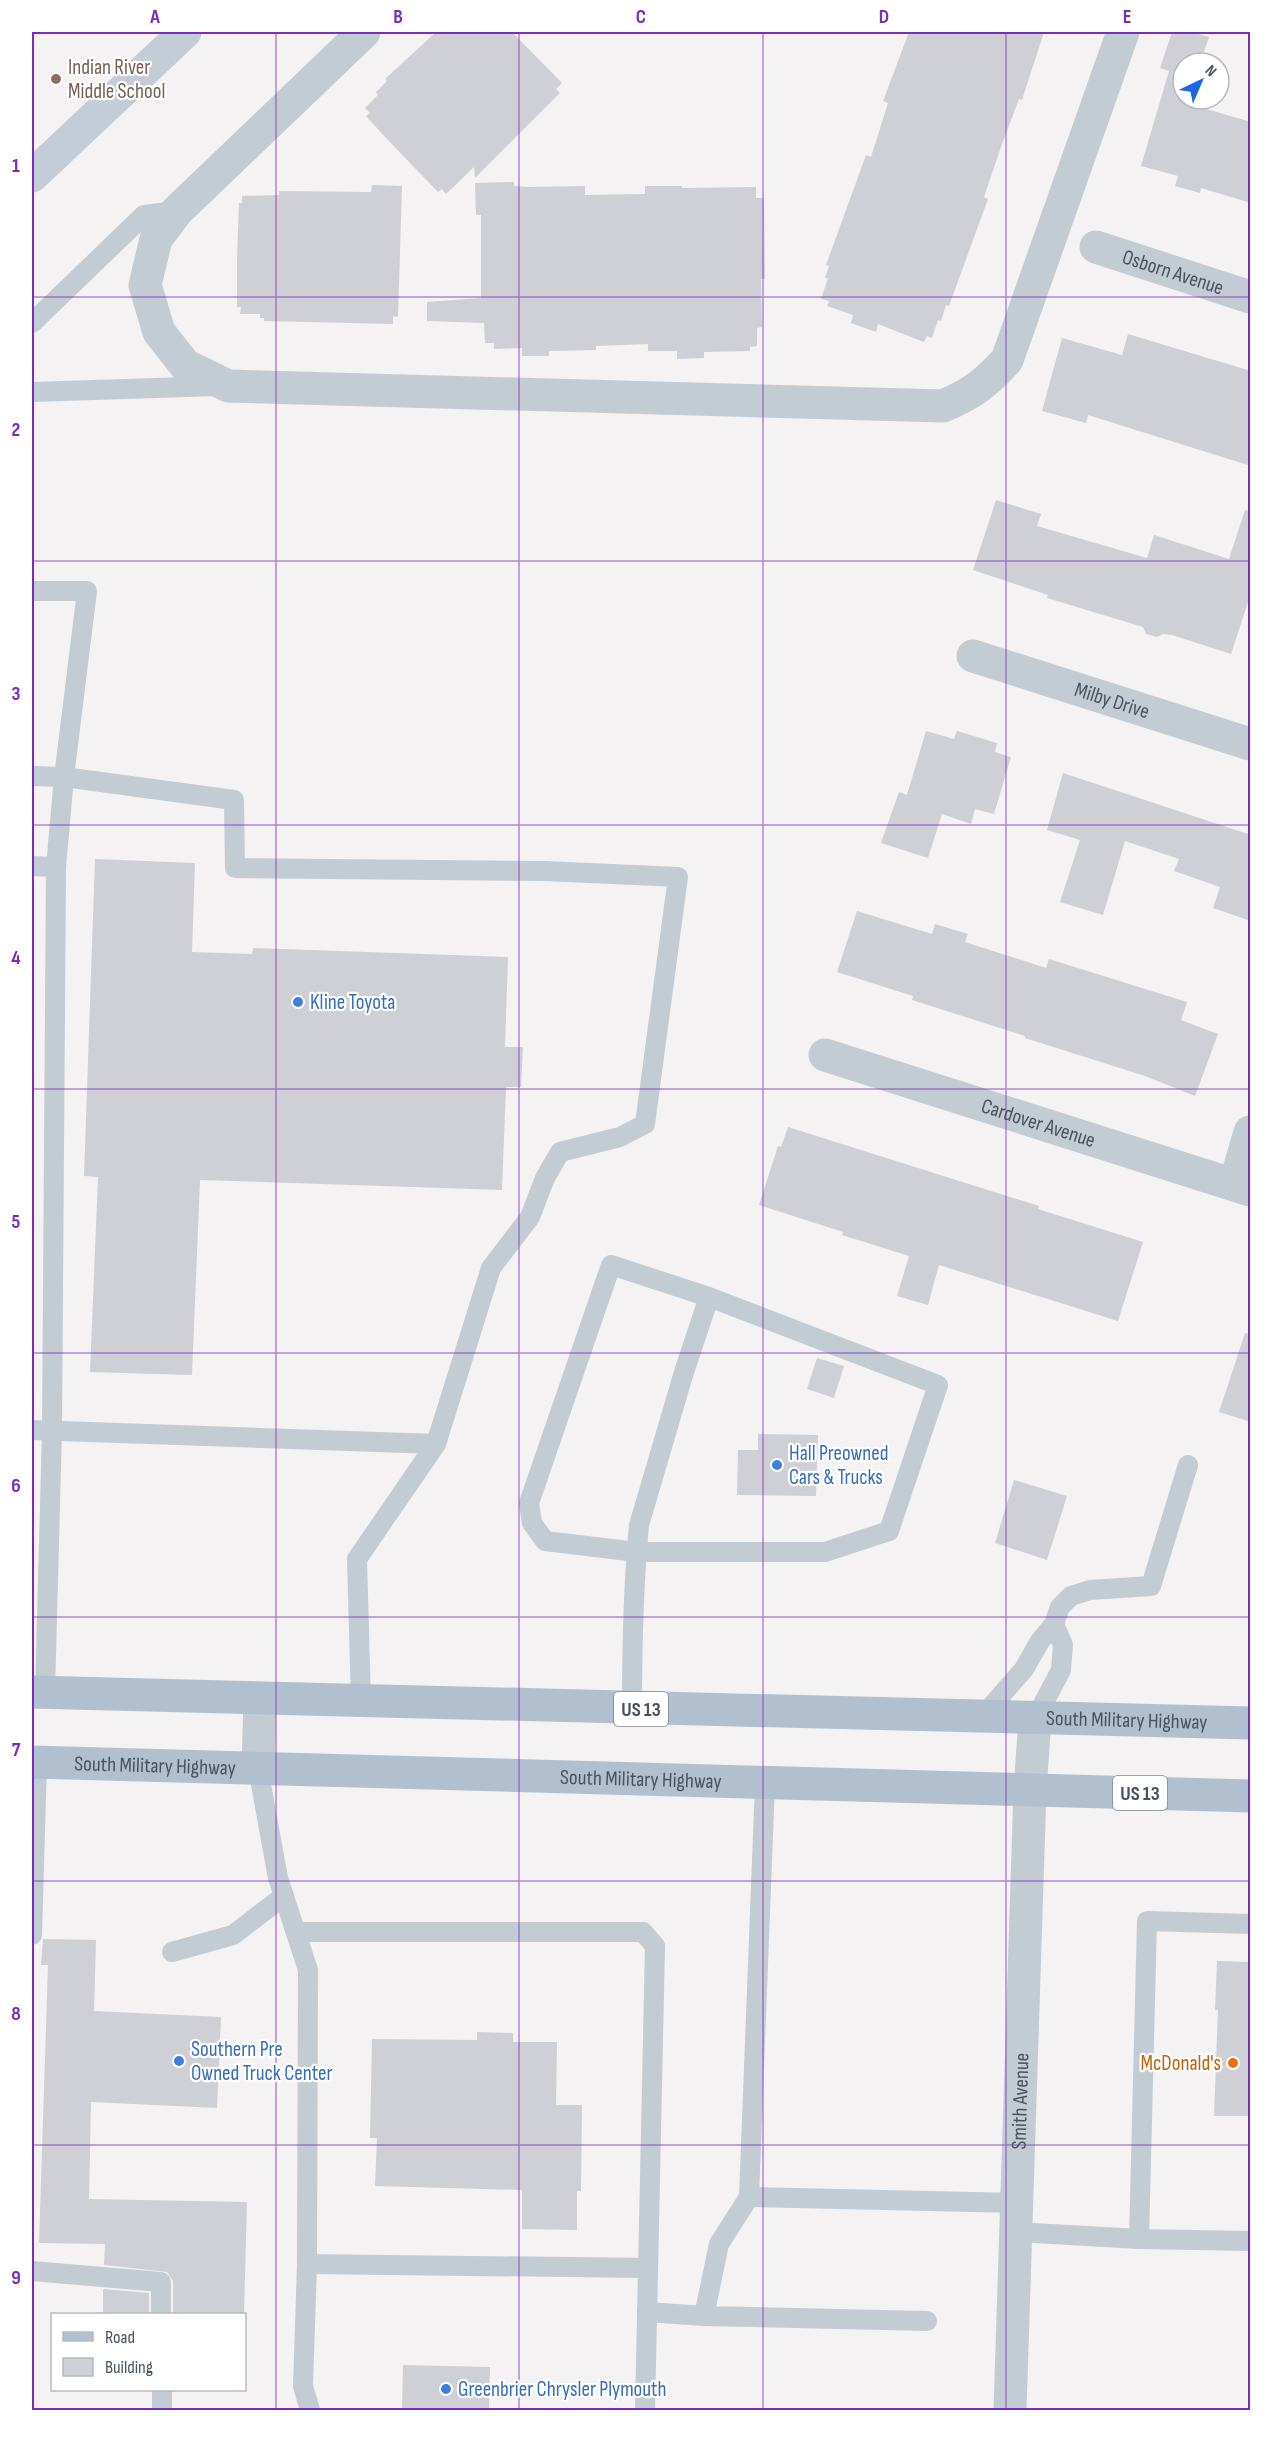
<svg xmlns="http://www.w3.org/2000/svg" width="1282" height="2442" viewBox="0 0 1282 2442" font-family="'Sofia Sans Condensed',sans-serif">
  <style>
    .building { fill: #ced0d6 }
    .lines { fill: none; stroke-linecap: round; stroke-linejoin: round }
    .lane { stroke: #c3cbd3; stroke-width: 20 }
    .street { stroke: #c3cbd3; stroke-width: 33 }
    .secondary { stroke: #c3ccd7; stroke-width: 33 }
    .primary { stroke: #b2bfcf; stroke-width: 33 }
    .grid { fill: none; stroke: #7b2cbf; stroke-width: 1.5; stroke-opacity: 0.55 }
    .education-dot { fill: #8d6e63; stroke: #fff; stroke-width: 2 }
    .shop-dot { fill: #3f7fe0; stroke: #fff; stroke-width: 2 }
    .food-dot { fill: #e8710a; stroke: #fff; stroke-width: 2 }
    .labels { text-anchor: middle; stroke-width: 4.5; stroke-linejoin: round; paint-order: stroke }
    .shield { fill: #fff; stroke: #80878f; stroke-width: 1.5 }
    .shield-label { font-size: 20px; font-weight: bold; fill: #49535f }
    .education-label { font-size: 21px; fill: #785e54; stroke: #fff; text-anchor: start }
    .street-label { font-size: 21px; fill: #49535f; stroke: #fff }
    .shop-label { font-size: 21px; fill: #366cbe; stroke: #fff; text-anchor: start }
    .food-label { font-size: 21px; fill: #c56008; stroke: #fff; text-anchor: end }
    .neatline { fill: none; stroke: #7b2cbf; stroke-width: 2 }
    .grid-label { font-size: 20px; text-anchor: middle; font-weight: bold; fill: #7b2cbf }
  </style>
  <rect width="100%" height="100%" fill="#f4f2f2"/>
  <g class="building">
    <path d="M436 32H512L562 83 556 89 560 93 475 178 474 167 446 194 442 189 438 192 386 138 366 116 370 113 365 108 378 95 376 92 387 81 385 79Z"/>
    <path d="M909 32H1044L1022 100 1019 99 1002 144 984 197 988 199 949 306 946 305 941 321 938 320 932 338 927 336 924 342 878 324 876 332 851 323 853 315 827 306 829 301 821 299 828 278H825L829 266 826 265 866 155 871 157 888 103 883 101Z"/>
    <path d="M1172 32H1191L1209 37 1200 63H1183V99H1188L1186 103 1251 122V203L1201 188 1200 193 1175 186 1178 176 1141 166 1169 71 1160 68Z"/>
    <path d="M514 182V186L528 187 585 186V195L645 194V186H682V188L756 187V198H764L765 279H761L762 327 757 328V346L750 347V351L704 352V358L677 359V351H648V344L596 346V350L549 351V356H522V348L494 349V343H485L484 323 427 321V302L481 298V215H476L475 183Z"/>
    <path d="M372 185 402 186 398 317 393 316V324L264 321V318H260V314H240L241 307H237V257L239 203H242V196L279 195V191L371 192Z"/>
    <path d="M1128 334 1251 371V466L1088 415 1086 423 1042 411 1062 338 1122 355Z"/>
    <path d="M996 500 1041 514 1037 526 1147 558 1154 535 1229 559 1245 510 1251 511V593L1231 654 1172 635 1163 634 1157 637 1146 634 1143 627 1047 598 1048 595 973 570Z"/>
    <path d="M926 731 954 739 957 731 997 743 995 752 1011 757 994 814 975 809 971 824 942 814 928 858 881 843 899 792 907 795Z"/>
    <path d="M1063 773 1251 835V921L1213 908 1220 887 1174 871 1179 859 1125 841 1103 915 1060 902 1080 840 1047 830Z"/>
    <path d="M95 859 195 863 192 952 252 954 253 948 508 957 505 1047H523L521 1087H506L502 1190 200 1180 192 1375 90 1372 98 1177 84 1176Z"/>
    <path d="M857 911 932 934 935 924 968 934 965 942 1046 968 1049 959 1187 1002 1181 1020 1218 1034 1195 1096 1145 1076 1025 1038V1036L912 1000 913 996 837 972Z"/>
    <path d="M788 1127 1039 1206 1038 1209 1143 1242 1118 1321 939 1265 928 1305 897 1296 909 1256 842 1235 843 1232 759 1205 778 1146 781 1147Z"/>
    <path d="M1245 1333 1251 1334V1422L1219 1412Z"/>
    <path d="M817 1358 844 1366 834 1398 807 1389Z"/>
    <path d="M758 1434 818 1435 816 1496 737 1495 738 1450H758Z"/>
    <path d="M1014 1480 1067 1496 1047 1560 995 1543Z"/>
    <path d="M43 1939 96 1940 94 2011 221 2017 217 2108 91 2102 89 2199 247 2202 244 2314H173V2281L167 2272 104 2265 105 2244 39 2243 48 1965H41Z"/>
    <path d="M1217 1961 1251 1962V2116H1214L1218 2010H1215Z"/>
    <path d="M477 2032 513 2033V2042H557L556 2105H582L581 2191H577V2230L522 2229V2190L375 2186 377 2138H370L372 2039 477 2040Z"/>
    <path d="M103 2289 149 2293V2314H103Z"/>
    <path d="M403 2365 490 2367 489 2410H402Z"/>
  </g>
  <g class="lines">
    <g class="lane">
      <path d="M32 323 144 215 177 211"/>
      <path d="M32 392 218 386"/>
      <path d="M32 591H87L64 777 234 800 235 868 545 871 678 877 645 1124 620 1137 560 1152 545 1178 530 1217 491 1268 436 1444 357 1559 361 1702"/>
      <path d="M32 776 64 777 56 867"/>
      <path d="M32 866 56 867 52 1430 45 1693"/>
      <path d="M32 1430 436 1444"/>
      <path d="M632 1709C632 1647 633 1587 639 1525L684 1372 709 1297 938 1385 889 1531 825 1552H637L545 1541 532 1523 529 1503 611 1265 709 1297"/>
      <path d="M981 1718 1024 1669 1040 1641 1054 1624 1060 1607 1071 1596 1090 1590 1151 1586 1188 1465"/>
      <path d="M1035 1719 1061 1670 1063 1645 1054 1624"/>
      <path d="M258 1768 278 1878 308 1970 307 2264 303 2386 310 2410"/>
      <path d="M765 1783 749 2197 719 2244 704 2316 927 2321"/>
      <path d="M296 1932H643L655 1946 645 2410"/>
      <path d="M32 1935 37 1762"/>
      <path d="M172 1952 233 1935 284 1896"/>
      <path d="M749 2197 1017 2203"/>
      <path d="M1015 2232 1139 2239 1250 2241"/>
      <path d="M1139 2239 1147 1921 1250 1924"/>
      <path d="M307 2264 648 2268"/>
      <path d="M32 2271 161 2282V2314"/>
      <path d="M647 2312 704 2316"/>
      <path d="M162 2390V2410"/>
    </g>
    <g class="street">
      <path d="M364 32 177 211 156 239 145 285 159 332 185 365 228 386 943 406C972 394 986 383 1007 360L1123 32"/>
      <path id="s1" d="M1096 247 1250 297"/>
      <path id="s2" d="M973 656 1250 744"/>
      <path id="s3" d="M825 1055 1250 1190"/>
      <path d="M1235 1184 1250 1132"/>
      <path d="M258 1768 260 1699"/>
      <path id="s4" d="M1010 2410 1030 1790 1035 1719"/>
    </g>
    <path class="secondary" d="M32 176 185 32"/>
    <g class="primary">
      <path id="s5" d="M32 1692 1250 1723"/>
      <path id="s6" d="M32 1762 1250 1796"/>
    </g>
  </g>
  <path class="grid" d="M276 32V2410M519 32V2410M763 32V2410M1006 32V2410M32 297H1250M32 561H1250M32 825H1250M32 1089H1250M32 1353H1250M32 1617H1250M32 1881H1250M32 2145H1250"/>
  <circle class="education-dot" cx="56" cy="79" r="6"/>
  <g class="shop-dot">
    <circle cx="298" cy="1002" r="6"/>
    <circle cx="777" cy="1465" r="6"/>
    <circle cx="179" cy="2061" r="6"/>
    <circle cx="446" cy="2389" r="6"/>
  </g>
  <circle class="food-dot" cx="1233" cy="2063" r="6"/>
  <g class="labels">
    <g class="shield">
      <rect x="614" y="1692" width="54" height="34" rx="4.5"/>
      <rect x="1113" y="1776" width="54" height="34" rx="4.5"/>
    </g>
    <g class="shield-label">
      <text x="641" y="1716">US 13</text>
      <text x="1140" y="1800">US 13</text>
    </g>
    <g class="education-label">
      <text x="68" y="74">Indian River<tspan x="68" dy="24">Middle School</tspan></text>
    </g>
    <g class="street-label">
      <text dy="7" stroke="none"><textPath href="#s1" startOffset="81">Osborn Avenue</textPath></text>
      <text dy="7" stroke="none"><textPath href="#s2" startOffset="146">Milby Drive</textPath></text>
      <text dy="7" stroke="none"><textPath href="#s3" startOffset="224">Cardover Avenue</textPath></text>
      <text dy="7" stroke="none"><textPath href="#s5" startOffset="1095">South Military Highway</textPath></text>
      <text dy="7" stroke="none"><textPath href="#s6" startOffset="123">South Military Highway</textPath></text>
      <text dy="7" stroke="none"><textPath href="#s6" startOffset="609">South Military Highway</textPath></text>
      <text dy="7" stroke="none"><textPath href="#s4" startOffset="309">Smith Avenue</textPath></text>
    </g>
    <g class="shop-label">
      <text x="310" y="1009">Kline Toyota</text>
      <text x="789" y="1460">Hall Preowned<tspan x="789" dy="24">Cars &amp; Trucks</tspan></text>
      <text x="191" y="2056">Southern Pre<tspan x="191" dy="24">Owned Truck Center</tspan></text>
      <text x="458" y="2396">Greenbrier Chrysler Plymouth</text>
    </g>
    <g class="food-label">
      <text x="1221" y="2070">McDonald's</text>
    </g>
  </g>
  <rect width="1282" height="2442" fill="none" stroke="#ffffff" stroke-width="66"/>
  <rect x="51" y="2313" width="195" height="78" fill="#ffffff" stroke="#b6babf" stroke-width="1.5"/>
  <rect x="63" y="2332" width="30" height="9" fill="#b2bfcf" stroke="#b6babf" stroke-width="1.5"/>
  <text x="105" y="2343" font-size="18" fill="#49535f">Road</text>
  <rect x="63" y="2358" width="30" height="18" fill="#ced0d6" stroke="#b6babf" stroke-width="1.5"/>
  <text x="105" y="2373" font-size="18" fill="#49535f">Building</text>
  <g transform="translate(1201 81) rotate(44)"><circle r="28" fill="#ffffff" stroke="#b6babf" stroke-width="1.5"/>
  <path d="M0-4.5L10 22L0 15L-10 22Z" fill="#1c67e3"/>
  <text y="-9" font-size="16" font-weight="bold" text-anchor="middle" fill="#49535f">N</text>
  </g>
  <rect x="33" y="33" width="1216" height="2376" class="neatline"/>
  <g class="grid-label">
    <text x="155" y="23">A</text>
    <text x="398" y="23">B</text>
    <text x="641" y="23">C</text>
    <text x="884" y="23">D</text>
    <text x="1127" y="23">E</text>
    <text x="16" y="172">1</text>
    <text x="16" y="436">2</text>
    <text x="16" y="700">3</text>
    <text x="16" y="964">4</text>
    <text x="16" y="1228">5</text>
    <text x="16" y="1492">6</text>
    <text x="16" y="1756">7</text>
    <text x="16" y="2020">8</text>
    <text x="16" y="2284">9</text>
  </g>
</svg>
